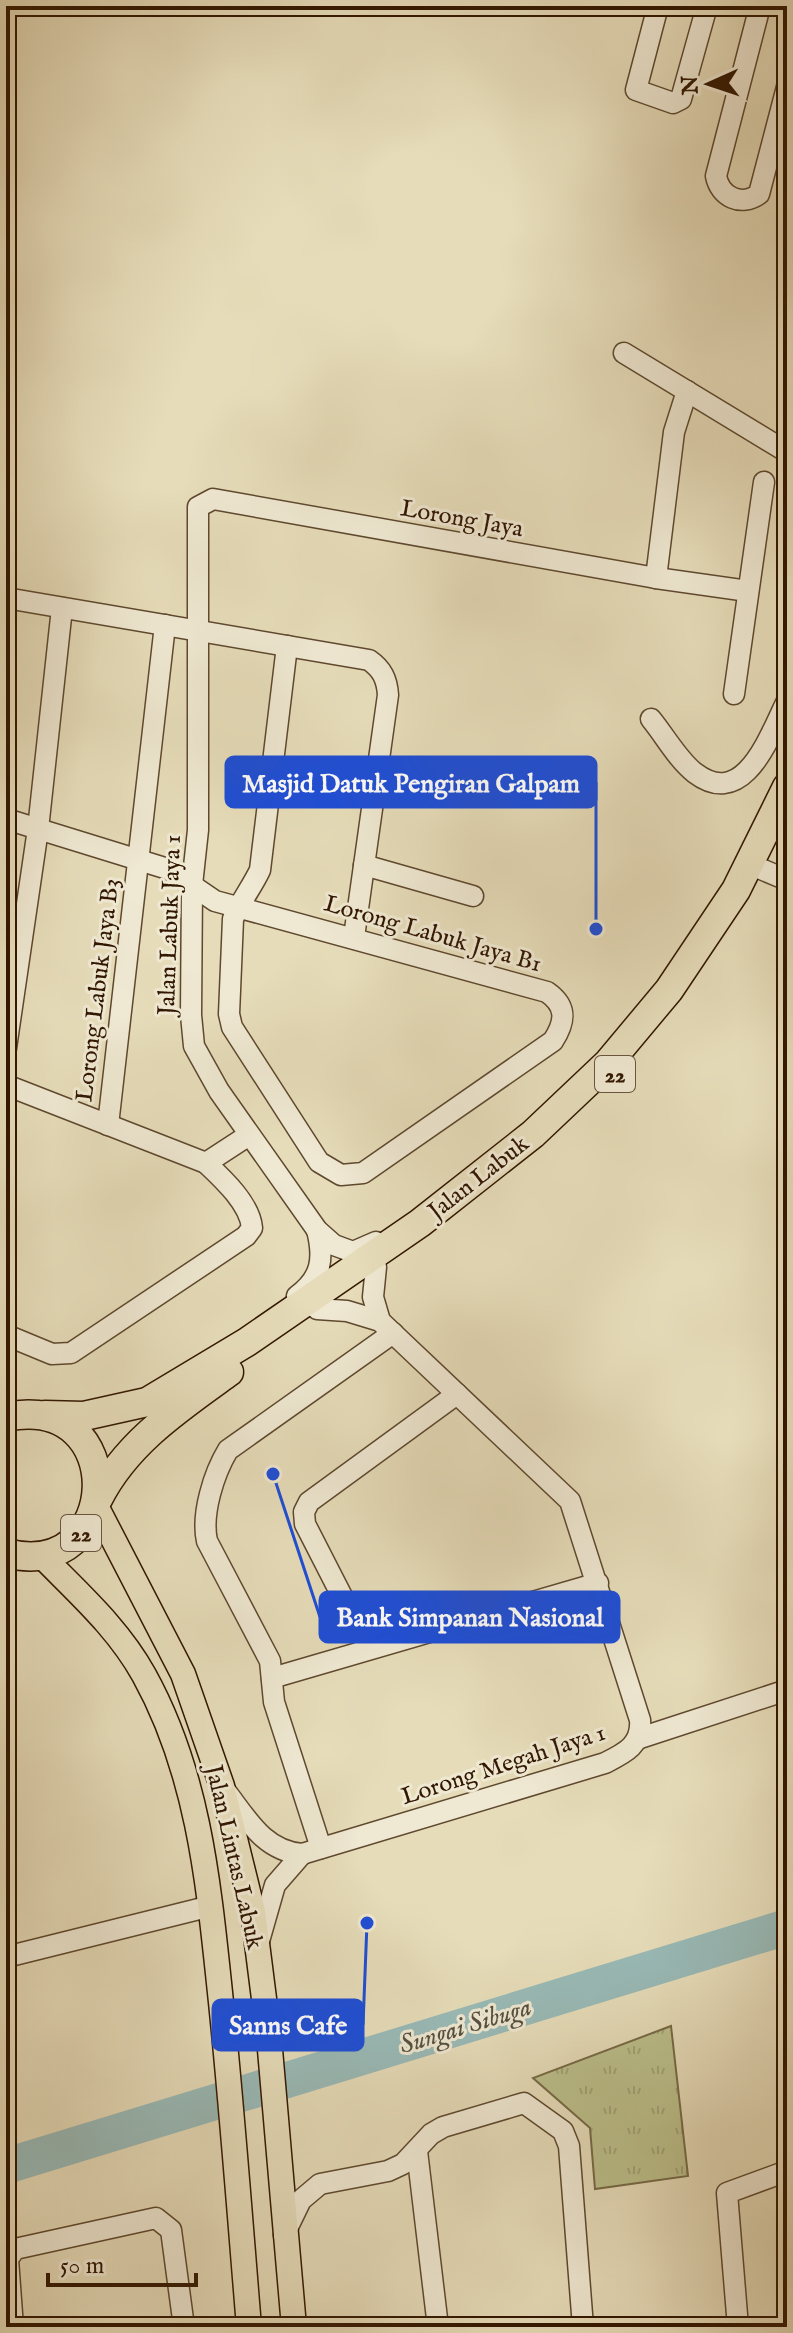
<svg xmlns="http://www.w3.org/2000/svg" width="793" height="2333" viewBox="0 0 793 2333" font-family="'IM FELL English',serif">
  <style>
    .park { fill: url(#park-tufts); stroke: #766a46; stroke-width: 2 }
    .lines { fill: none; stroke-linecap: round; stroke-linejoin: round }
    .river { stroke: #99bab7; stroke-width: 36 }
    .minor-casing { stroke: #5e482e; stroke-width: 23 }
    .major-casing { stroke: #311600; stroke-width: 27 }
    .highway-casing { stroke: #311600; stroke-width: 31 }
    .minor { stroke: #efe8d2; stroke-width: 20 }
    .major { stroke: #e6dcb9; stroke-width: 24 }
    .highway { stroke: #e6dcb9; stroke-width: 28 }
    .labels { text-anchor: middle; stroke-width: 6; stroke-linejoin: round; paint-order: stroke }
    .shield { fill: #efe8d2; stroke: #6a553f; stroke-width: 2 }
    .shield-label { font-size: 22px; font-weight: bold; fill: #311600 }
    .street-label { font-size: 24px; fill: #311600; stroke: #efe8d2 }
    .water-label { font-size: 26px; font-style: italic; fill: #554f40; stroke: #efe8d2 }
    .leader { fill: none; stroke: #1d4ed8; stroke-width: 3 }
    .callout-dot { fill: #1d4ed8; stroke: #efe8d2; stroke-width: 3 }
    .callout { fill: #1d4ed8; stroke: #1d4ed8; stroke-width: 3 }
    .callout-label { font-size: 26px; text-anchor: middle; font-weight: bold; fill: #fff }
  </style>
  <defs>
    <pattern id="park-tufts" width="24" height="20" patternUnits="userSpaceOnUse" patternTransform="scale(2)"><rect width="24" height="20" fill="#bbbf8b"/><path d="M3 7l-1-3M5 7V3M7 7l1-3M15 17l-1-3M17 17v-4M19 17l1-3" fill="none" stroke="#a1a376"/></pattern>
  </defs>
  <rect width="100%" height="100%" fill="#e6dcb9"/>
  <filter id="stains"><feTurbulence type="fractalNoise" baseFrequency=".0025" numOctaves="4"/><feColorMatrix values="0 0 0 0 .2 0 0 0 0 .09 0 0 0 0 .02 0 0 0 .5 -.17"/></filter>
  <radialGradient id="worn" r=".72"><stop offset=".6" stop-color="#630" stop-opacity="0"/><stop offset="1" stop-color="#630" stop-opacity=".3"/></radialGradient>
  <path class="park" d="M671 2026 688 2176 595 2189 590 2128 533 2078Z"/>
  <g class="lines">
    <path class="river" d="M6 2166 787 1927"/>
    <defs>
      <g id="minor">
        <path d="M658 6 636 90 673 103 681 99 707 6"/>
        <path d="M760 6 716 176C720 197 741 207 759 194L787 87"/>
        <path d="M624 353 787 452"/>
        <path d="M656 578 748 591"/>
        <path d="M6 598 369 660C382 669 387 679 388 695L354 937"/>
        <path d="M734 694 764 482"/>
        <path d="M651 719C665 736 678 760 695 773 745 811 770 734 787 701"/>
        <path d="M6 819 168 869 215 901 547 992C567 1006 566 1021 553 1041L363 1173 341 1175 319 1162 232 1027 229 1014 233 919C240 902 252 887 260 870L287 646"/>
        <path d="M364 865 473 896"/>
        <path d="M761 869 787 880"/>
        <path d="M6 1048 38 829 62 608"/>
        <path d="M6 1085 206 1163 249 1135"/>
        <path d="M108 1125 165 625"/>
        <path d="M376 1242 353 1252 334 1245 317 1230 219 1091 194 1046 191 1015 192 885 198 830V507L213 499 656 578 674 432 687 391"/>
        <path d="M376 1267 373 1297 380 1321"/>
        <path d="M297 1296C322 1278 324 1258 317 1230"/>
        <path d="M6 1335 52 1354 71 1353 246 1236 252 1228C250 1204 223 1179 206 1163"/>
        <path d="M369 1649 305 1524 304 1512 309 1502 457 1394"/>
        <path d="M272 1678 598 1583"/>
        <path d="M640 1738 787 1690"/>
        <path d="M224 1789C246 1817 263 1851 302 1854L605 1763C625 1753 642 1745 640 1720L570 1501 380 1321 347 1311 317 1309"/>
        <path d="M321 1848 274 1702 270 1661 207 1541C201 1514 214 1473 228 1450L393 1333"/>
        <path d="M259 1941 275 1885 302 1854"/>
        <path d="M6 1957 211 1906"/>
        <path d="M417 2151 438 2327"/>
        <path d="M284 2235 301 2200 320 2184 388 2171 403 2164 431 2134 443 2127 524 2103 563 2131 569 2146 583 2327"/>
        <path d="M13 2327 8 2259 15 2249 156 2218 171 2230 184 2327"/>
        <path d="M738 2327 727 2193 787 2171"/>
      </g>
      <g id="major">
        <path d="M96 1506 183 1674 222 1786 253 1912 269 2038 294 2327"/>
        <path d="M42 1556C79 1594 118 1628 144 1675 200 1776 209 1889 221 2002 232 2110 240 2218 249 2327"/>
      </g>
      <g id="highway">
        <path d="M45 1415 84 1416 147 1402 247 1342 420 1223 533 1134 608 1063 669 990 736 890 787 787"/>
        <path d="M6 1417C131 1391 123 1584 6 1553"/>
        <path d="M98 1499C126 1443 179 1408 229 1372"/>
      </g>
    </defs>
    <use href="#minor" class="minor-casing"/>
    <use href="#major" class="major-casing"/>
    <use href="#highway" class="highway-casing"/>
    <use href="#minor" class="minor"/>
    <use href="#major" class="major"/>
    <use href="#highway" class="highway"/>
  </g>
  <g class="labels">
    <g class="shield">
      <rect x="595" y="1056" width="40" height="36" rx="6"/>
      <rect x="61" y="1515" width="40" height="36" rx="6"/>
    </g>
    <g class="shield-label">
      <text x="615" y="1082">22</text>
      <text x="81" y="1541">22</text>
    </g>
    <g class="street-label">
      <text transform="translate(462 518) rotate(10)" y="8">Lorong Jaya</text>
      <text transform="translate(169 925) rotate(-88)" y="8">Jalan Labuk Jaya 1</text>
      <text transform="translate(433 933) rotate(16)" y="8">Lorong Labuk Jaya B1</text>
      <text transform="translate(97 990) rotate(-83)" y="8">Lorong Labuk Jaya B3</text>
      <text transform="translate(478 1177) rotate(-38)" y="8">Jalan Labuk</text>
      <text transform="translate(503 1764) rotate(-18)" y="8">Lorong Megah Jaya 1</text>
      <text transform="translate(235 1857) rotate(77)" y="8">Jalan Lintas Labuk</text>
    </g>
    <g class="water-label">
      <text transform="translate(465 2025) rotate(-17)" y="9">Sungai Sibuga</text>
    </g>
  </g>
  <path class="leader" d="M596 929L596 782M273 1474L320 1617M367 1923L363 2025"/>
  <g class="callout-dot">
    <circle cx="596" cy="929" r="8"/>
    <circle cx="273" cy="1474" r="8"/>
    <circle cx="367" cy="1923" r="8"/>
  </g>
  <g class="callout">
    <rect x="226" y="757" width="370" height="50" rx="8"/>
    <rect x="320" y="1592" width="299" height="50" rx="8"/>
    <rect x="213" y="2000" width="150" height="50" rx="8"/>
  </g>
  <g class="callout-label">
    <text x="411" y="792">Masjid Datuk Pengiran Galpam</text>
    <text x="470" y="1626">Bank Simpanan Nasional</text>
    <text x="288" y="2034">Sanns Cafe</text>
  </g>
  <rect width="793" height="2333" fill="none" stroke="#e6dcb9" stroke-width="32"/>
  <rect x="8" y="8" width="777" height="2317" fill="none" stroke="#311600" stroke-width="4"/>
  <rect x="16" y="16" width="761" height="2301" fill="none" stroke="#311600" stroke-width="2"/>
  <g transform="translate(709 84) rotate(267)" stroke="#efe8d2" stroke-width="6" paint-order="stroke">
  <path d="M0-6L14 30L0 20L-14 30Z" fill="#311600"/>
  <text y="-12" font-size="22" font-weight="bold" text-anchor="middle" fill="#311600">N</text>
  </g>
  <path d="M48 2273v12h148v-12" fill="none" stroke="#311600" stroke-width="4"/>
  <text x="60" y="2273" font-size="24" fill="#311600" stroke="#efe8d2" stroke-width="6" paint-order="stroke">50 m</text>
  <rect width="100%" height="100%" filter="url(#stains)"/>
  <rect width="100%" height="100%" fill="url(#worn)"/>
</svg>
